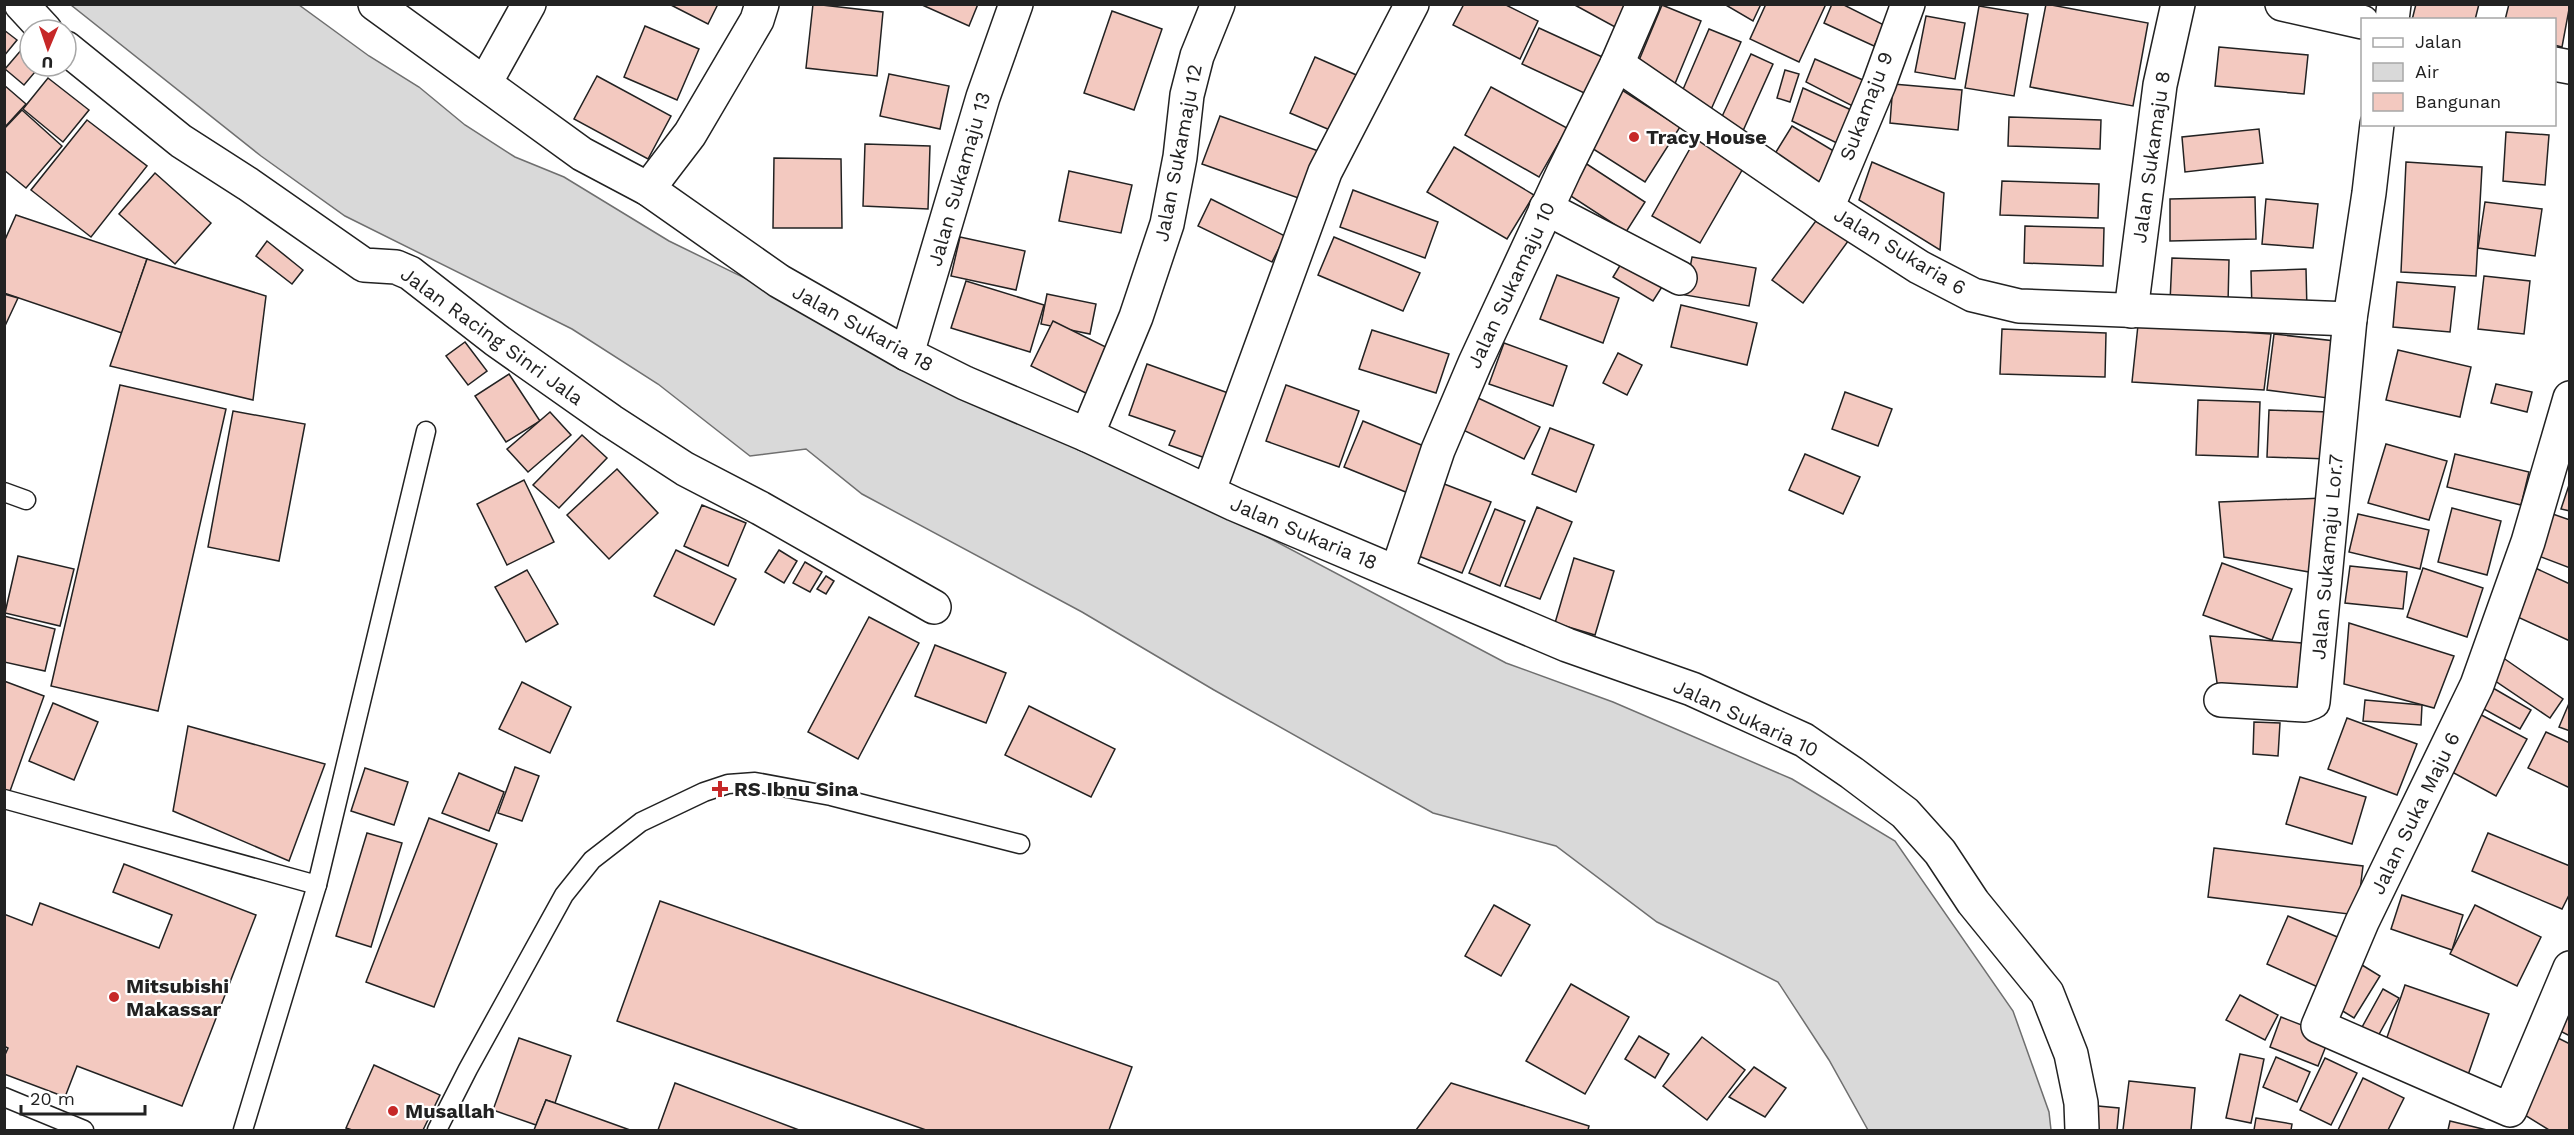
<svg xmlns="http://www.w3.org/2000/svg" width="2574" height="1135" viewBox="0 0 2574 1135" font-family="'Work Sans',sans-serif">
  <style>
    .water { fill: #d9d9d9; stroke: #6f6f6f; stroke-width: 1.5 }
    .building { fill: #f3c9c0; stroke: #222; stroke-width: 1.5 }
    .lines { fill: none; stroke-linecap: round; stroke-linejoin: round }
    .lane-casing { stroke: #222; stroke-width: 21 }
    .street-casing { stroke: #222; stroke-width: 36 }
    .lane { stroke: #fff; stroke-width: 18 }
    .street { stroke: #fff; stroke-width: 33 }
    .poi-dot { fill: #c62828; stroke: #fff; stroke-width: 2 }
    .labels { text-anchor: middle; stroke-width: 4.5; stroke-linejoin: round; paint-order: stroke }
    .street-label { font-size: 20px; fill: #222; stroke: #fff }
    .poi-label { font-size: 20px; font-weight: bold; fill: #222; stroke: #fff; text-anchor: start }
  </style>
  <rect width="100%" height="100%" fill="#fff"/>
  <path class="water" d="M71 5H299L369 56 419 87 465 125 515 157 564 177 669 241 1182 492 1506 663 1613 702 1792 779 1895 841 2013 1011 2049 1112 2051 1130H1868L1829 1060 1778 982 1657 922 1556 846 1433 813 1214 690 1082 612 862 494 806 449 750 456 658 384 572 329 345 216 261 156Z"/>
  <g class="building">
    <path d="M669 4H718L708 24Z"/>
    <path d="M813 4 883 12 877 76 806 68Z"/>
    <path d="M920 4H978L969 26Z"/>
    <path d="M1464 4H1504L1538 21 1520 59 1453 25Z"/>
    <path d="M1573 4H1641L1626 33Z"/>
    <path d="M1724 4H1761L1753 21Z"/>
    <path d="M1766 4H1826L1799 62 1750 39Z"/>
    <path d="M1832 4H1842L1884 25 1874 46 1824 23Z"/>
    <path d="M2046 4 2148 23 2133 106 2030 87Z"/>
    <path d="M2416 4H2479L2475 20H2412Z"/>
    <path d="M2509 4H2570L2562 47 2554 45V20H2505Z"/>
    <path d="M1662 5 1701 21 1674 86 1635 70Z"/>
    <path d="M1979 6 2028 14 2014 96 1965 88Z"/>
    <path d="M1112 11 1162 29 1134 110 1084 93Z"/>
    <path d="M1926 16 1965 23 1955 79 1915 72Z"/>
    <path d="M645 26 699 49 677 100 624 77Z"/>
    <path d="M1539 28 1611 61 1595 98 1522 64Z"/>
    <path d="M1709 29 1741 42 1709 114 1678 101Z"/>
    <path d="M4 30 17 40 4 56Z"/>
    <path d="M28 42 30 44V66H40L24 85 5 69Z"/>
    <path d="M2219 47 2308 55 2304 94 2215 86Z"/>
    <path d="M1751 54 1773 64 1742 133 1719 123Z"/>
    <path d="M1315 57 1361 77 1337 133 1290 113Z"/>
    <path d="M1815 59 1872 84 1864 112 1806 82Z"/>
    <path d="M1785 70 1799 74 1790 102 1777 98Z"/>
    <path d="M889 74 949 86 940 129 880 116Z"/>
    <path d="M597 76 671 116 648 159 574 119Z"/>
    <path d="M48 78 89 110 63 142 23 109Z"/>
    <path d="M1893 84 1962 90 1958 130 1890 123Z"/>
    <path d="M4 85 26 104 4 128Z"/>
    <path d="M1491 87 1567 128 1539 177 1465 135Z"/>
    <path d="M1803 88 1860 114 1847 148 1792 121Z"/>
    <path d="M1622 90 1680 127 1645 182 1587 145Z"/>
    <path d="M22 110 62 146 26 188 4 170V129Z"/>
    <path d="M1220 116 1324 153 1307 201 1202 164Z"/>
    <path d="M2009 117 2101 120 2100 149 2008 146Z"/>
    <path d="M87 120 147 166 91 237 31 190Z"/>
    <path d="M1792 126 1842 156 1819 195 1768 165Z"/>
    <path d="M2259 129 2263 163 2185 172 2182 137Z"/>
    <path d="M2506 132 2549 135 2545 185 2503 181Z"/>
    <path d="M1696 138 1745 165 1700 243 1652 216Z"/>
    <path d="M865 144 930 146 928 209 863 206Z"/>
    <path d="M1454 147 1534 195 1507 239 1427 192Z"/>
    <path d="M1576 157 1645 202 1626 232 1557 187Z"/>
    <path d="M774 158 841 159 842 228H773Z"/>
    <path d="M1872 162 1944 193 1940 250 1859 200Z"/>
    <path d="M2406 162 2482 167 2476 276 2401 272Z"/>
    <path d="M1069 171 1132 185 1121 233 1059 221Z"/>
    <path d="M155 173 211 223 175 264 119 214Z"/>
    <path d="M2002 181 2099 184 2098 218 2000 215Z"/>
    <path d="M1353 190 1438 222 1425 258 1340 227Z"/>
    <path d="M2255 197 2256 239 2170 241V199Z"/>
    <path d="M1211 199 1285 236 1272 262 1198 226Z"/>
    <path d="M2266 199 2318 204 2313 248 2262 244Z"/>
    <path d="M2485 202 2542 209 2535 256 2478 248Z"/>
    <path d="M1824 210 1854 233 1803 303 1772 280Z"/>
    <path d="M16 215 147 259 122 333 4 293V242Z"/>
    <path d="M2025 226 2104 228 2103 266 2024 263Z"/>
    <path d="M960 237 1025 251 1016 290 951 276Z"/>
    <path d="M1334 237 1420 273 1403 311 1318 275Z"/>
    <path d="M267 241 303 270 292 284 256 256Z"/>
    <path d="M1627 254 1667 279 1653 301 1613 277Z"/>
    <path d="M1692 257 1756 268 1749 306 1685 295Z"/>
    <path d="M2172 258 2229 260 2228 304 2170 302Z"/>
    <path d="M147 259 266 296 253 400 110 366Z"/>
    <path d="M2306 269 2307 311 2252 313 2251 271Z"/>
    <path d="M1557 275 1619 298 1603 343 1540 319Z"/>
    <path d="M2484 276 2530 281 2524 334 2478 329Z"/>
    <path d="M966 281 1044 305 1030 352 951 328Z"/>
    <path d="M2397 282 2455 287 2450 332 2393 327Z"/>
    <path d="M4 294 18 298 4 328Z"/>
    <path d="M1047 294 1096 304 1090 334 1041 324Z"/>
    <path d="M1681 305 1757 323 1747 365 1671 347Z"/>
    <path d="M1053 321 1120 354 1100 400 1031 366Z"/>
    <path d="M2138 325 2271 334 2264 390 2132 382Z"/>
    <path d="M2002 329 2106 333 2105 377 2000 374Z"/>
    <path d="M1372 330 1449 354 1436 393 1359 369Z"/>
    <path d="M2274 334 2335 341 2328 398 2267 390Z"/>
    <path d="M465 342 487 371 468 385 446 356Z"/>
    <path d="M1504 343 1567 366 1553 406 1489 384Z"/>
    <path d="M2398 350 2471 367 2460 417 2386 400Z"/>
    <path d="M1618 353 1642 365 1627 395 1603 383Z"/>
    <path d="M1147 364 1231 394 1208 459 1169 445 1175 431 1129 415Z"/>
    <path d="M509 374 540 421 506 442 475 396Z"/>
    <path d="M2496 384 2532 392 2527 412 2491 403Z"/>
    <path d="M120 385 226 409 158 711 51 686Z"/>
    <path d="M1286 385 1359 411 1339 467 1266 441Z"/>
    <path d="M1845 392 1892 409 1878 446 1832 429Z"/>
    <path d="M1478 398 1540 427 1524 459 1463 430Z"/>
    <path d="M2198 400 2260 402 2258 457 2196 455Z"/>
    <path d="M2269 410 2329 412 2328 459 2267 457Z"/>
    <path d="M233 411 305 424 279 561 208 547Z"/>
    <path d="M550 412 571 435 528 472 507 449Z"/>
    <path d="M1363 421 1431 449 1413 495 1344 467Z"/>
    <path d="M1550 428 1594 445 1576 492 1532 474Z"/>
    <path d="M582 435 607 458 559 508 533 485Z"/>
    <path d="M2386 444 2447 461 2429 520 2368 503Z"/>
    <path d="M1805 454 1860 477 1843 514 1789 490Z"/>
    <path d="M2455 454 2529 472 2521 505 2447 487Z"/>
    <path d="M617 469 658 513 609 559 567 515Z"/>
    <path d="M524 480 554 542 507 565 477 504Z"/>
    <path d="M1439 482 1491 502 1462 573 1411 553Z"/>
    <path d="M2570 482V511L2561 509Z"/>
    <path d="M2324 498 2315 573 2224 557 2219 502Z"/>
    <path d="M702 505 746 523 728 566 684 546Z"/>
    <path d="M1537 507 1572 522 1540 599 1505 586Z"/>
    <path d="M2452 508 2501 521 2487 575 2438 562Z"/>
    <path d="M1495 509 1525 521 1500 586 1469 573Z"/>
    <path d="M2547 512 2570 520V568L2531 553Z"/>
    <path d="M2358 514 2429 530 2420 569 2349 552Z"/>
    <path d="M676 550 736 579 714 625 654 596Z"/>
    <path d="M779 550 797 561 784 583 765 572Z"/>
    <path d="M18 556 74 569 60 626 5 613Z"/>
    <path d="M1574 558 1614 571 1595 635 1555 623Z"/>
    <path d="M805 562 822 572 810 592 793 583Z"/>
    <path d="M2222 563 2292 589 2272 640 2203 615Z"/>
    <path d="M2350 566 2407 572 2403 609 2345 603Z"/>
    <path d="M2533 567 2570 584V641L2511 614Z"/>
    <path d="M2423 568 2483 588 2467 637 2407 617Z"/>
    <path d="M527 570 558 624 526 642 495 587Z"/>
    <path d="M826 576 834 581 826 594 817 589Z"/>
    <path d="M4 616 55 629 45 671 4 662Z"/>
    <path d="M869 617 919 643 858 759 808 732Z"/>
    <path d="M2349 623 2454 656 2434 708 2344 684Z"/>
    <path d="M2210 636 2302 643 2297 693 2218 689Z"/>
    <path d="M935 645 1006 673 986 723 915 696Z"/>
    <path d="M2499 655 2563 699 2550 718 2485 674Z"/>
    <path d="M4 681 44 696 9 794 4 793Z"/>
    <path d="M522 682 571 707 550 753 499 729Z"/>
    <path d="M2493 688 2531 710 2520 729 2482 708Z"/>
    <path d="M2365 700 2422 705 2421 725 2363 721Z"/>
    <path d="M2570 701V731L2559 727Z"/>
    <path d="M53 703 98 722 74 780 29 761Z"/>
    <path d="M1029 706 1115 749 1091 797 1005 755Z"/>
    <path d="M2472 710 2527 739 2496 796 2441 766Z"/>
    <path d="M2347 718 2417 744 2397 795 2328 769Z"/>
    <path d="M2254 722 2280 723 2278 756 2253 754Z"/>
    <path d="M188 726 325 764 289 861 173 811Z"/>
    <path d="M2546 732 2570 743V788L2528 768Z"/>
    <path d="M515 767 539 776 522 821 498 813Z"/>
    <path d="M365 768 408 782 394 825 351 811Z"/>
    <path d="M459 773 504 792 489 831 442 813Z"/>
    <path d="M2300 777 2366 797 2352 844 2286 824Z"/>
    <path d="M429 818 497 844 434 1007 366 982Z"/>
    <path d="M367 833 402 843 371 947 336 936Z"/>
    <path d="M2488 833 2570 866V893L2562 909 2472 871Z"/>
    <path d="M2214 848 2363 866 2357 915 2208 897Z"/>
    <path d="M124 864 256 915 182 1106 77 1066 65 1097 4 1074V1057L8 1048 4 1046V914L32 925 40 903 159 948 172 915 113 892Z"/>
    <path d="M2402 895 2463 915 2452 950 2391 929Z"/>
    <path d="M660 901 1132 1067 1109 1130H926L617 1021Z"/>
    <path d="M1494 905 1530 925 1501 976 1465 956Z"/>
    <path d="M2475 905 2541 937 2517 986 2450 954Z"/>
    <path d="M2288 916 2342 939 2320 988 2267 964Z"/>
    <path d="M2362 965 2380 976 2354 1018 2336 1007Z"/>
    <path d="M2570 982V1036L2552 1027Z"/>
    <path d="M1571 984 1629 1017 1585 1094 1526 1061Z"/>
    <path d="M2405 985 2489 1014 2467 1078 2383 1049Z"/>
    <path d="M2383 989 2399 998 2377 1038 2361 1029Z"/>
    <path d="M2240 995 2278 1015 2265 1040 2226 1020Z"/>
    <path d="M2281 1017 2330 1036 2318 1066 2270 1047Z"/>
    <path d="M2550 1034 2570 1044V1130H2549L2515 1109Z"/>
    <path d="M1639 1036 1669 1054 1655 1078 1625 1059Z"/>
    <path d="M1702 1037 1745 1070 1707 1120 1663 1086Z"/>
    <path d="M519 1038 571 1056 555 1103 546 1100 536 1125 493 1110Z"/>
    <path d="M2240 1054 2264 1059 2251 1123 2226 1118Z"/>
    <path d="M2276 1057 2310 1072 2297 1102 2263 1087Z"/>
    <path d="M2325 1058 2357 1073 2331 1125 2300 1110Z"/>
    <path d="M374 1065 440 1095 423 1130H352L346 1128Z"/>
    <path d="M1754 1067 1786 1088 1765 1117 1729 1097Z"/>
    <path d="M2363 1078 2404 1098 2388 1130H2338Z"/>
    <path d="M2129 1081 2195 1088 2191 1130H2123Z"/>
    <path d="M675 1083 799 1130H658Z"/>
    <path d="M1451 1083 1589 1126 1588 1130H1416Z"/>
    <path d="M546 1100 555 1103 630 1130H534Z"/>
    <path d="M2087 1105 2119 1108 2117 1130H2085Z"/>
    <path d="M2256 1118 2292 1124 2291 1130H2254Z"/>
    <path d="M2450 1121 2487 1130H2448Z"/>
  </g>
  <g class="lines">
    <defs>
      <g id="lane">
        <path d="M4 492 26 500"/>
        <path d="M4 799 317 885 426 431"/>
        <path d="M4 1097 84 1130"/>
        <path d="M243 1130 317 885"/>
        <path d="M437 1130 468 1069 564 895 592 860 641 822 704 792 728 784 755 782 831 796 1020 844"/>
      </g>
      <g id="street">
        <path d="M21 4 45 30"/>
        <path d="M375 4 582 154 648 189 779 281 907 354 965 383 1087 435 1234 504 1567 645 1692 689 1804 740 1852 773 1905 813 1940 852 1973 902 2047 993 2071 1054 2081 1103 2082 1130"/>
        <path d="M1908 4 1879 84 1827 208 1919 267 1973 295 2019 306 2350 319 2369 193 2377 124"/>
        <path d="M2282 4 2362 22"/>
        <path d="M2392 20 2394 4"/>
        <path d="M66 48 181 141 248 184 364 265 396 267 410 273 496 340 611 421 685 469 760 508 934 607"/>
        <path d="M1617 64 1827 208 1834 190"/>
        <path d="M2554 64 2570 67"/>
        <path d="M485 83 529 4"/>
        <path d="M648 189 690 134 757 20 762 4"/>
        <path d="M1546 208 1680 278"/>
        <path d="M2131 311 2160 85 2178 4"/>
        <path d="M907 354 983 97 1016 4"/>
        <path d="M2570 398 2528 542 2477 685 2362 922 2318 1026 2510 1110 2570 968"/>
        <path d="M1087 435 1136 317 1167 224 1180 157 1187 95 1197 56 1218 4"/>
        <path d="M1209 490 1325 172 1412 4"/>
        <path d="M1397 572 1438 450 1475 363 1564 171 1617 64 1643 4"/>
        <path d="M2221 700 2305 705 2313 702 2350 319"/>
      </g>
    </defs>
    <use href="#lane" class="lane-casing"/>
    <use href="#street" class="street-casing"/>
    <use href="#lane" class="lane"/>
    <use href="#street" class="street"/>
  </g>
  <g class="poi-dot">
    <circle cx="1634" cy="137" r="6"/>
    <path d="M717 780h6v6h6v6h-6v6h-6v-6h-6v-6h6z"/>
    <circle cx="114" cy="997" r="6"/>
    <circle cx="393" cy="1111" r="6"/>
  </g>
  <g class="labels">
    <g class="street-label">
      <text transform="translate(1866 106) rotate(-69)" y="7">Sukamaju 9</text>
      <text transform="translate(1178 153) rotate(-79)" y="7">Jalan Sukamaju 12</text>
      <text transform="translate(2151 157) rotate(-82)" y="7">Jalan Sukamaju 8</text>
      <text transform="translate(959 179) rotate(-74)" y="7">Jalan Sukamaju 13</text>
      <text transform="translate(1900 251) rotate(31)" y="7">Jalan Sukaria 6</text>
      <text transform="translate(1511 285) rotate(-65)" y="7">Jalan Sukamaju 10</text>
      <text transform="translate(863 328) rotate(29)" y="7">Jalan Sukaria 18</text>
      <text transform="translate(492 336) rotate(36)" y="7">Jalan Racing Sinri Jala</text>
      <text transform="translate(1304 533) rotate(23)" y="7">Jalan Sukaria 18</text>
      <text transform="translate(2327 557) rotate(-85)" y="7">Jalan Sukamaju Lor.7</text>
      <text transform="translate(1746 718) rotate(25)" y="7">Jalan Sukaria 10</text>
      <text transform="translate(2415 813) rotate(-64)" y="7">Jalan Suka Maju 6</text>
    </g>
    <g class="poi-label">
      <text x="1646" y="144">Tracy House</text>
      <text x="734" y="796">RS Ibnu Sina</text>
      <text x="126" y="993">Mitsubishi<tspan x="126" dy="23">Makassar</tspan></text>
      <text x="405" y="1118">Musallah</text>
    </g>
  </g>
  <rect width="2574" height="1135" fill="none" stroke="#222222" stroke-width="12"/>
  <rect x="2361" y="18" width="195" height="108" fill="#ffffff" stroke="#a7a7a7" stroke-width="1.5"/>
  <rect x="2373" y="38" width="30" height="9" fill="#ffffff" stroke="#a7a7a7" stroke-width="1.5"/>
  <text x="2415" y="48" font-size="18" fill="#222222">Jalan</text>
  <rect x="2373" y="63" width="30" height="18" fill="#d9d9d9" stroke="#a7a7a7" stroke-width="1.5"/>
  <text x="2415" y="78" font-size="18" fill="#222222">Air</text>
  <rect x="2373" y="93" width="30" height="18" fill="#f3c9c0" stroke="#a7a7a7" stroke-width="1.5"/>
  <text x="2415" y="108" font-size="18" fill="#222222">Bangunan</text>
  <g transform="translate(48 48) rotate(182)"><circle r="28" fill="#ffffff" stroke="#a7a7a7" stroke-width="1.5"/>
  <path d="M0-4.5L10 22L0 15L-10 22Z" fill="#c62828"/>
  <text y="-9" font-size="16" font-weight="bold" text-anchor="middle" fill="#222222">U</text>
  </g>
  <path d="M21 1105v9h124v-9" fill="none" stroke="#222222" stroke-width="3"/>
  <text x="30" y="1105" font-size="18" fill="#222222" stroke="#ffffff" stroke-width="4.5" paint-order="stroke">20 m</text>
</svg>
